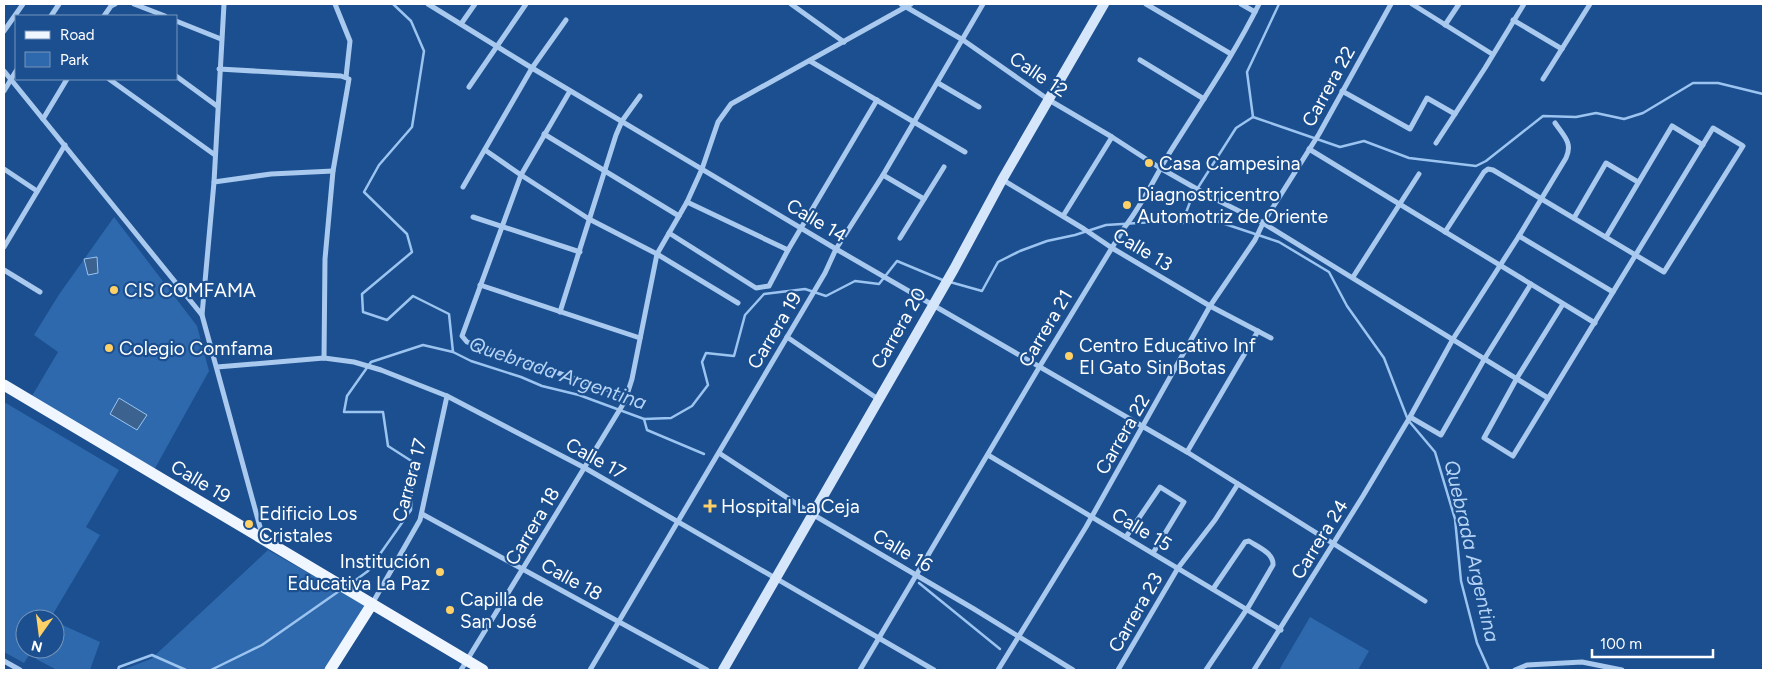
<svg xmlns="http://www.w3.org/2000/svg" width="1767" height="674" viewBox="0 0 1767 674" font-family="Figtree,sans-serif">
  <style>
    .green { fill: #2e69ad }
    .water { fill: #3c6290; stroke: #9cc4f0 }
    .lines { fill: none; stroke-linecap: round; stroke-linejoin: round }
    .stream { stroke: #9cc4f0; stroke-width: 2.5 }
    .minor { stroke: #a9c9ee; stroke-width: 5 }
    .secondary { stroke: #d6e6fa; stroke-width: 10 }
    .primary { stroke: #f0f6ff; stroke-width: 11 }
    .poi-dot { fill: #ffd166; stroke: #1b4f8f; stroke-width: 2 }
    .labels { text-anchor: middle; stroke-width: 4.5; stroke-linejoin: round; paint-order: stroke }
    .street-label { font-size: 19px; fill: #fff; stroke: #1b4f8f }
    .poi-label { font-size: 19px; fill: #fff; stroke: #1b4f8f; text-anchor: start }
    .water-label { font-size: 20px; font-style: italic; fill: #b5d3f5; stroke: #1b4f8f }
  </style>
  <rect width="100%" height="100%" fill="#1b4f8f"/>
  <g class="green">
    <path d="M114 217 197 326 209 371 154 470 32 396 58 352 34 335 58 296Z"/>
    <path d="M4 402 119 470 86 527 100 535 50 619H25V649H33L24 663 4 652Z"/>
    <path d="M268 550 368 607 327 670H122L151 659Z"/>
    <path d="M1310 617 1369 651 1358 670H1279Z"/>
    <path d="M56 622 100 642 90 670H57L36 659 41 649H55Z"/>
  </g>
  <g class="water">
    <path d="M97 257 98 273 88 275 84 259Z"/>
    <path d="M119 398 147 415 137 430 110 414Z"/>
  </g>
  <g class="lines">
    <g class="stream">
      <path d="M1253 117 1340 147 1364 141 1409 158 1476 166 1486 161 1543 116 1576 117 1596 113 1624 119 1643 113 1693 83H1718L1763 94"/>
      <path d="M1253 117 1247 72 1279 4"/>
      <path d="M1182 223 1192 197 1236 128 1253 117"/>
      <path d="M950 282 982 291 998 262 1020 251 1047 241 1075 235 1106 225 1154 222 1182 223 1213 220 1279 242 1329 272 1347 306 1384 358 1408 420 1435 452 1455 519 1461 581 1477 643 1489 670"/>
      <path d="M453 352 471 361 521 377 542 386 579 395 644 419 671 418 692 406 708 385 702 362 706 353 734 356 745 315 764 294 805 289 826 296 855 281 879 284 897 261 945 281"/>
      <path d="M644 419 647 430 704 454"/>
      <path d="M919 583 1000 649"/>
      <path d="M349 585 368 571 411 510 413 462 388 446 383 412H344L347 396 371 362 423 345 453 352 449 314 413 296 387 320 363 312 362 294 412 252 407 234 364 192 379 165 412 127 424 51 411 21 393 4"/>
      <path d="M118 670 119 667 152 655 186 670"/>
      <path d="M211 670 262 645 342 589"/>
    </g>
    <g class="minor">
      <path d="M134 4 165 16"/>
      <path d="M224 4 214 182 202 315 263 538"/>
      <path d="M335 4 350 41 346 77"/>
      <path d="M428 4 532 68 836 249 1187 452 1258 331"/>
      <path d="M791 4 844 42"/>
      <path d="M901 4 963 40 1049 100 1112 137 1160 168 1211 197 1263 223 1548 398"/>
      <path d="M1146 4 1231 54"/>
      <path d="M1241 4 1255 12"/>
      <path d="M1412 4 1492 54"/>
      <path d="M51 16 59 4"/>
      <path d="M104 16 111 6 115 4"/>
      <path d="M1513 20 1562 49"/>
      <path d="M176 21 221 39"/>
      <path d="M461 24 475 4"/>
      <path d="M1445 25 1459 4"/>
      <path d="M4 31 23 4"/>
      <path d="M1140 60 1204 99"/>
      <path d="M810 61 965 152"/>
      <path d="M219 69 341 76 349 79 333 171 325 259 324 358"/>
      <path d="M4 71 202 315"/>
      <path d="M176 76 217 106"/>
      <path d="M109 79 215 155"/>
      <path d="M1543 79 1590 4"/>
      <path d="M938 83 979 107"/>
      <path d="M469 87 526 4"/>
      <path d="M4 91 16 71"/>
      <path d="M570 91 521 175 462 336 467 342 626 396"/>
      <path d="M1342 91 1410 129 1427 98 1455 114"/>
      <path d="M43 119 67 79"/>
      <path d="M544 134 679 216"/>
      <path d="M1436 143 1485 68 1524 4"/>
      <path d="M1309 149 1595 323"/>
      <path d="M485 150 521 175 589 219 657 254 738 303"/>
      <path d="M4 169 37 191"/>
      <path d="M883 175 924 199"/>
      <path d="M1003 180 1084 229 1112 248 1210 306 1271 338"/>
      <path d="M214 182 271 174 333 171"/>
      <path d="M463 187 532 68 566 20"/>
      <path d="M687 202 788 250"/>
      <path d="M1063 216 1112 137"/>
      <path d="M473 217 580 252"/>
      <path d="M1574 218 1606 163 1638 182"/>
      <path d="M1445 232 1484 172 1488 169 1493 170 1664 272 1743 146 1713 128 1513 456 1484 438 1517 378 1563 304"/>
      <path d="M669 233 756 288 769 286 788 250 877 100"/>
      <path d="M1519 236 1613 292"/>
      <path d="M1606 237 1672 126 1703 145"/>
      <path d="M900 238 944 167"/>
      <path d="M4 247 65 145"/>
      <path d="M4 270 40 292"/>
      <path d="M1353 277 1419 174"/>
      <path d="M480 285 640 338"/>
      <path d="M185 293 205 289"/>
      <path d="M560 312 616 135 622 121 640 96"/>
      <path d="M787 337 878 399"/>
      <path d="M217 367 324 358 354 362 381 370 447 396 585 468 934 670"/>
      <path d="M1410 417 1441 435 1485 358 1531 284"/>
      <path d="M1187 452 1425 601"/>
      <path d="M719 453 812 514 974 609 1073 670"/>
      <path d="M988 455 1281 630"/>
      <path d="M422 514 707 670"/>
      <path d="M1126 537 1160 487 1184 502 1153 553"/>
      <path d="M372 604 420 520 447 396"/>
      <path d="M4 661 20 670"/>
      <path d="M461 670 625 401 632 379 657 254 687 202 702 169 718 122 731 104 911 4"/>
      <path d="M590 670 825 273 836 249 883 175 983 4"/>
      <path d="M860 670 1040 366 1124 228C1142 205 1155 177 1170 152 1200 104 1234 55 1259 4"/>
      <path d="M998 670 1086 527 1210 306 1255 240 1263 223 1319 134 1391 4"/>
      <path d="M1118 670 1178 568 1215 520 1238 484"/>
      <path d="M1206 670 1249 606 1273 565C1274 553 1258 547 1249 541L1245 542 1213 589"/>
      <path d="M1254 670 1363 496 1410 417 1453 339 1519 236 1566 158C1573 143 1564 136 1555 123"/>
      <path d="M1515 670 1527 665 1582 662 1622 670"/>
    </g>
    <path class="secondary" d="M723 670 954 269 1002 180 1104 4"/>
    <g class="primary">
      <path d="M4 385 483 670"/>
      <path d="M330 670 372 604"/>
    </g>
  </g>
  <g class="poi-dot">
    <circle cx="1149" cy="163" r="5"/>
    <circle cx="1127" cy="205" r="5"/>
    <circle cx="114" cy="290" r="5"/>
    <circle cx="109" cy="348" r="5"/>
    <circle cx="1069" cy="356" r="5"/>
    <path d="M707.5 498.5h5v5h5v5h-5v5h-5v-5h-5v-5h5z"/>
    <circle cx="249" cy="524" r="5"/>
    <circle cx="440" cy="572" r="5"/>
    <circle cx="450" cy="610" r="5"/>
  </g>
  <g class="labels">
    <g class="street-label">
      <text transform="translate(1039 74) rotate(34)" y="7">Calle 12</text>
      <text transform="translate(1328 86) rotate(-61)" y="7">Carrera 22</text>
      <text transform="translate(817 220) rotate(31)" y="7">Calle 14</text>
      <text transform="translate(1143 249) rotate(31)" y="7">Calle 13</text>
      <text transform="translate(898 328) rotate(-60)" y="7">Carrera 20</text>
      <text transform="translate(1045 328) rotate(-59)" y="7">Carrera 21</text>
      <text transform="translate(774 330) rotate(-59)" y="7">Carrera 19</text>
      <text transform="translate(1122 434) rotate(-60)" y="7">Carrera 22</text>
      <text transform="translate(596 458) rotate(29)" y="7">Calle 17</text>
      <text transform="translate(409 480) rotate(-75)" y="7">Carrera 17</text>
      <text transform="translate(201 481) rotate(31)" y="7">Calle 19</text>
      <text transform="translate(532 526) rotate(-59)" y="7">Carrera 18</text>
      <text transform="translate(1142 529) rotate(31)" y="7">Calle 15</text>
      <text transform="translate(1319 539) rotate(-58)" y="7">Carrera 24</text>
      <text transform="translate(903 550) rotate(31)" y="7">Calle 16</text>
      <text transform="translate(572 579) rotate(29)" y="7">Calle 18</text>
      <text transform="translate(1135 612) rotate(-60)" y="7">Carrera 23</text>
    </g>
    <g class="poi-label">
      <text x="1159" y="170">Casa Campesina</text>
      <text x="1137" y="201">Diagnostricentro<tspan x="1137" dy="22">Automotriz de Oriente</tspan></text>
      <text x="124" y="297">CIS COMFAMA</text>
      <text x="1079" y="352">Centro Educativo Inf<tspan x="1079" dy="22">El Gato Sin Botas</tspan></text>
      <text x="119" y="355">Colegio Comfama</text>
      <text x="721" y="513">Hospital La Ceja</text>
      <text x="259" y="520">Edificio Los<tspan x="259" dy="22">Cristales</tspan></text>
      <text x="430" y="568" text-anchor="end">Institución<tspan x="430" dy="22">Educativa La Paz</tspan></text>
      <text x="460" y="606">Capilla de<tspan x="460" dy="22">San José</tspan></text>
    </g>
    <g class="water-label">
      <text transform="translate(558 373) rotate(19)" y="7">Quebrada Argentina</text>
      <text transform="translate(1472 551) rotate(77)" y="7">Quebrada Argentina</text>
    </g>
  </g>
  <rect width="1767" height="674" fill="none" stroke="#ffffff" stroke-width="10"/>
  <rect x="15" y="15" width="162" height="65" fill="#1b4f8f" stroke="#7695bc"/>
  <rect x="25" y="31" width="25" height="8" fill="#f0f6ff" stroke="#7695bc"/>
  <text x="60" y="40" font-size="15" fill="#ffffff">Road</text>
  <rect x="25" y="52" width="25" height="15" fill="#2e69ad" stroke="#7695bc"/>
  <text x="60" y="65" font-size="15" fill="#ffffff">Park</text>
  <g transform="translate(40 634) rotate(194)"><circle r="24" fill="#1b4f8f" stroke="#7695bc"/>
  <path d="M0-4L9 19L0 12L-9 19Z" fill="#ffd166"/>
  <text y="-8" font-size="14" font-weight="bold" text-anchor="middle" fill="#ffffff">N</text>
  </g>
  <path d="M1592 649v8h121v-8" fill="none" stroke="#ffffff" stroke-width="2.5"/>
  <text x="1600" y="649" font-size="15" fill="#ffffff" stroke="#1b4f8f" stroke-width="4" paint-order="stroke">100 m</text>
</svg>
